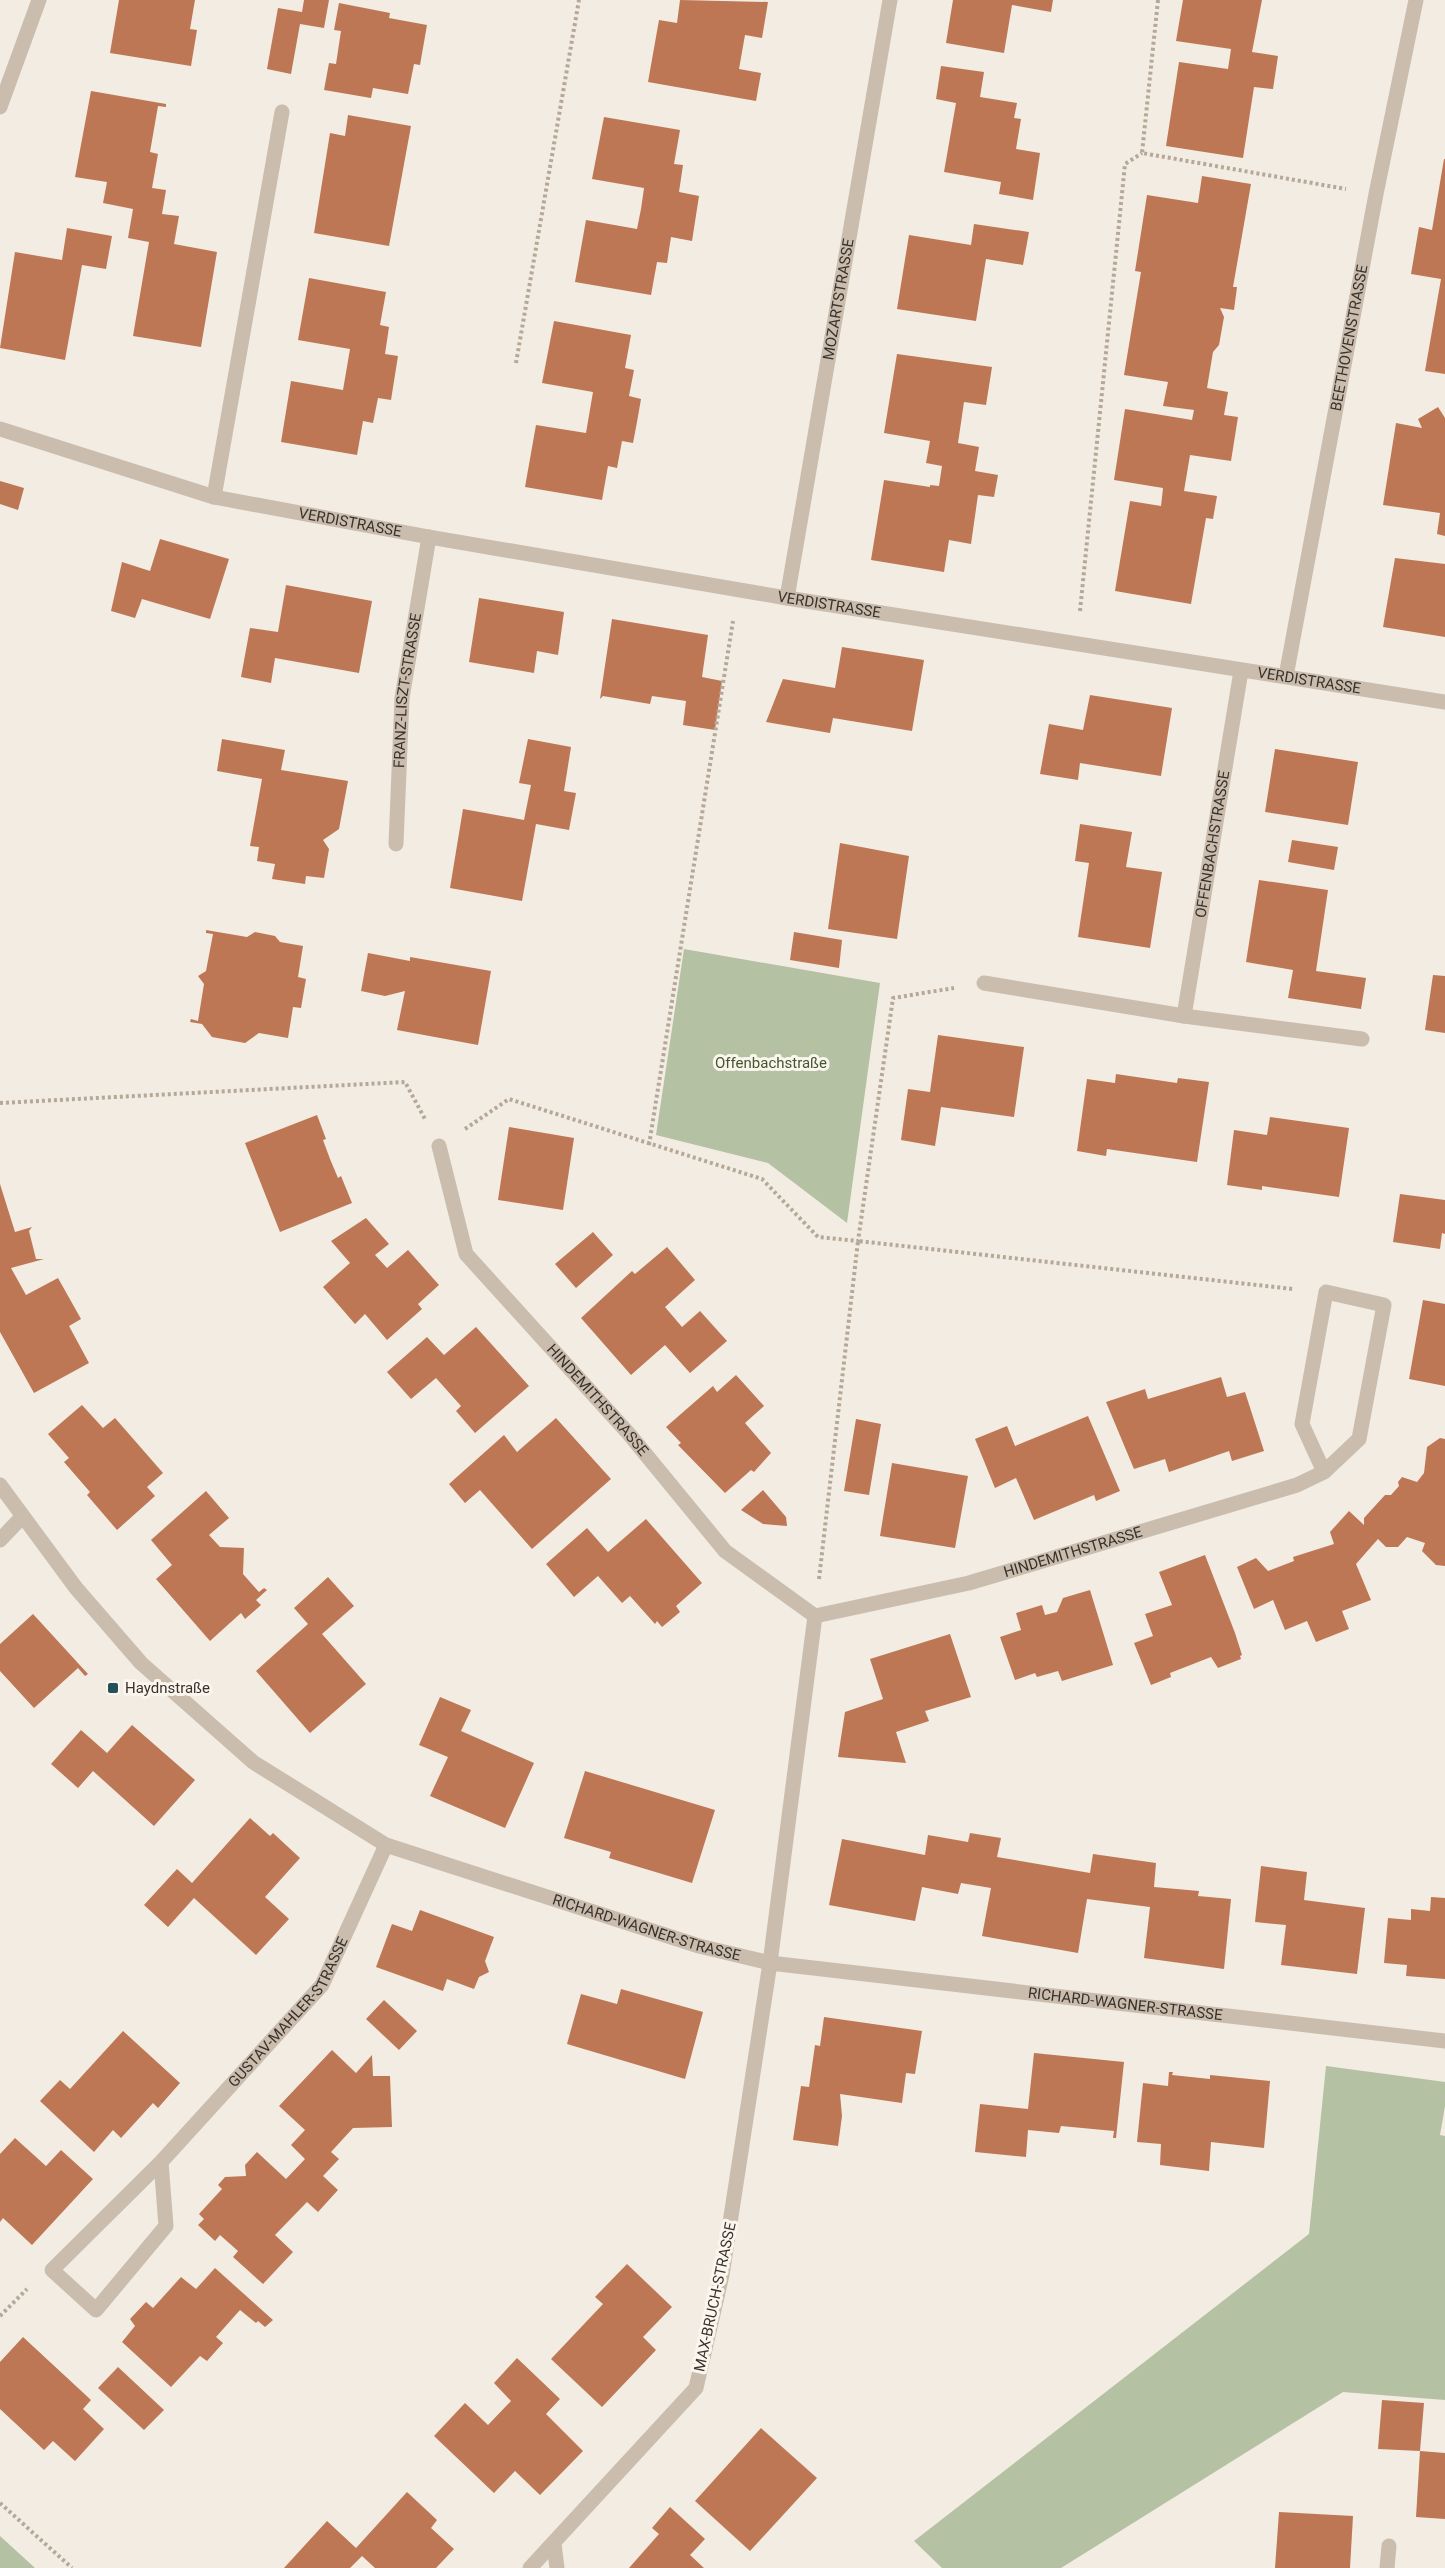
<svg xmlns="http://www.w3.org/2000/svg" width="1445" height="2568" viewBox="0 0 1445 2568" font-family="Roboto,sans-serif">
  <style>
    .green { fill: #b4c1a2 }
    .building { fill: #be7754 }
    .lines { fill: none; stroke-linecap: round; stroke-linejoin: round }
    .path { stroke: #b6a898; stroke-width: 4; stroke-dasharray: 3 3; stroke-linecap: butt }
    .street { stroke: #cabdae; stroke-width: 15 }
    .poi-dot { fill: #245159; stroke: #faf6ee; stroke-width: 2 }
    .labels { text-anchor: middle; stroke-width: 6; stroke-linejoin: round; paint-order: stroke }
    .street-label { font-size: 15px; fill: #39312c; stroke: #faf6ee }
    .park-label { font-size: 15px; fill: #455631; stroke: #faf6ee }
    .poi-label { font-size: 15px; fill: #39312c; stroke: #faf6ee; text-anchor: start }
  </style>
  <rect width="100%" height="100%" fill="#f2ece2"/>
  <g class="green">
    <path d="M684 949 880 983 847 1223 768 1163 656 1135Z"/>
    <path d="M1326 2066 1445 2082V2106L1440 2135 1445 2136V2400L1343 2392 1061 2568H942L914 2541 1309 2234Z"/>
    <path d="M0 2536 35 2568H0Z"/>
  </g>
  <g class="building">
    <path d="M119 0H195L190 29 197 30 191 66 110 53Z"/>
    <path d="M304 0H329L324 28 300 24 291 74 267 69 278 8 302 12Z"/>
    <path d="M680 0 768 2 762 38 745 35 739 69 761 73 756 101 648 82 659 20 677 23Z"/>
    <path d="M953 0H1053L1051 12 1012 5 1004 53 946 43Z"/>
    <path d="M1183 0H1262L1252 52 1278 56 1273 89 1254 87 1243 158 1166 146 1179 62 1228 69 1231 49 1176 41Z"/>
    <path d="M339 3 390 13 389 18 427 25 420 65 414 64 408 94 373 88 371 98 324 90 329 63 336 64 341 31 334 30Z"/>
    <path d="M941 66 984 72 980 97 1017 103 1014 118 1021 119 1016 149 1040 153 1033 200 999 194 1001 182 944 172 956 103 936 99Z"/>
    <path d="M91 91 166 104V107L158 106 150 152 158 154 152 188 166 190 162 214 179 216 174 244 217 252 201 347 133 336 149 242 128 238 133 209 103 203 107 182 75 177Z"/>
    <path d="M348 115 411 126 389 246 314 233 330 133 345 136Z"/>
    <path d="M604 117 680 130 674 164 683 165 679 192 699 196 692 241 671 237 667 263 657 262 651 295 575 282 586 220 637 229 641 209 644 188 592 179Z"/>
    <path d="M1444 159H1445V374L1425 371 1441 279 1411 274 1419 227 1432 230Z"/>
    <path d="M1202 176 1251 184 1233 287H1237L1234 310 1220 308 1224 317 1219 345 1213 352 1207 388 1228 392 1224 415 1238 417 1231 461 1190 455 1184 491 1217 496 1213 519 1206 518 1191 604 1115 591 1130 501 1161 506 1163 488 1114 480 1125 409 1192 420 1194 410 1163 406 1168 382 1124 375 1141 272 1135 271 1147 195 1198 203Z"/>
    <path d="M974 224 1029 232 1023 265 986 259 976 321 897 309 909 235 971 245Z"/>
    <path d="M67 228 112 236 106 269 82 265 65 360 0 348 15 252 62 260Z"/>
    <path d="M309 278 386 292 380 325 389 327 385 354 398 356 391 400 378 398 373 423 363 421 357 455 281 442 291 381 343 390 350 349 298 340Z"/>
    <path d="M554 321 631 335 625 368 634 370 629 396 641 399 637 422 633 443 622 441 617 468 608 466 602 500 525 487 536 425 586 433 593 392 542 383Z"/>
    <path d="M897 354 992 367 986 405 964 402 958 443 979 447 975 471 998 475 994 497 978 495 971 544 949 540 944 572 871 560 884 480 930 487V485L939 486 942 466 926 463 930 441 884 433Z"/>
    <path d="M1438 407 1445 418V536L1437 534 1440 513 1383 505 1396 423 1422 428 1418 419Z"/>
    <path d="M0 481 24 488 18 510 0 504Z"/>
    <path d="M160 539 229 559 210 619 142 599 135 618 111 611 122 562 150 571Z"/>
    <path d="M1395 558 1445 564V637L1383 627Z"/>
    <path d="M286 585 372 601 359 673 275 658 271 683 241 677 250 628 278 632Z"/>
    <path d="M479 598 564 612 558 655 537 651 534 673 469 662Z"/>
    <path d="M612 619 708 635 702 677 722 681 715 730 683 725 686 701 652 696 650 704 603 696 600 699Z"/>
    <path d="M842 647 924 660 912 731 833 718 830 733 766 722 783 679 835 688Z"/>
    <path d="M1090 695 1172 708 1161 776 1080 763 1078 780 1040 774 1049 724 1083 730Z"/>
    <path d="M222 739 285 750 281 770 348 781 339 829 323 840 329 849 324 878 306 876 305 884 272 879 275 864 257 861 259 847 250 846 262 779 217 771Z"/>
    <path d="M528 739 571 747 564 791 576 793 569 830 536 824 522 901 450 888 463 809 524 820 531 785 519 783Z"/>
    <path d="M1275 749 1358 762 1348 825 1265 812Z"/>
    <path d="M1080 824 1132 832 1126 867 1162 872 1150 948 1078 937 1089 863 1075 861Z"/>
    <path d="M1292 840 1338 847 1334 870 1288 862Z"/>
    <path d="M840 843 909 856 897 939 828 929Z"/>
    <path d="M1259 880 1328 890 1316 971 1366 978 1361 1009 1288 998 1293 970 1246 962Z"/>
    <path d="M206 930 247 937 255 932 275 936 280 942 303 946 298 977 306 979 301 1008 293 1007 288 1038 259 1033 245 1043 212 1037 202 1024 190 1022 191 1019 198 1021 204 984 198 976 206 971 213 934 206 933Z"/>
    <path d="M794 932 842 940 839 968 790 960Z"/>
    <path d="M368 953 410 961V957L491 971 478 1045 397 1030 405 991 385 996 361 991Z"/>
    <path d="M1433 975 1445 976V1033L1425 1030Z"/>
    <path d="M938 1035 1024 1047 1014 1117 941 1107 935 1146 901 1140 908 1089 930 1092Z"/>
    <path d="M1116 1074 1177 1083 1178 1078 1209 1082 1197 1162 1107 1149 1106 1156 1077 1151 1087 1079 1115 1083Z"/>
    <path d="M317 1115 326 1139 323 1140 330 1159 338 1178 341 1176 352 1203 280 1232 245 1143Z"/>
    <path d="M1270 1117 1349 1128 1339 1197 1262 1186V1190L1227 1185 1234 1130 1267 1135Z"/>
    <path d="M509 1127 574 1138 563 1210 498 1200Z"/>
    <path d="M0 1184 15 1232 32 1227 29 1231 36 1259H44L11 1268 26 1295 58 1278 81 1319 69 1326 89 1363 34 1393 0 1332Z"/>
    <path d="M1400 1194 1445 1200V1234L1442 1233 1440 1249 1393 1242Z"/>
    <path d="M366 1218 389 1244 375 1255 387 1268 408 1250 439 1285 418 1304 422 1309 387 1340 365 1314 355 1324 323 1287 350 1263 331 1241Z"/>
    <path d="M593 1232 613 1255 576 1288 555 1264Z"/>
    <path d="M667 1247 695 1280 665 1307 682 1327 700 1311 727 1341 690 1373 665 1345 631 1375 581 1318 632 1271 635 1274Z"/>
    <path d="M1423 1300 1445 1304V1386L1409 1379Z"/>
    <path d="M476 1327 529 1386 475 1433 456 1411 461 1406 436 1378 411 1399 387 1372 427 1337 444 1355Z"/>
    <path d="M736 1375 764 1406 745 1423 771 1453 754 1472 751 1470 725 1493 678 1445 681 1443 666 1427 713 1386 717 1392Z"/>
    <path d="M1221 1377 1227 1397 1245 1392 1264 1451 1232 1461 1229 1451 1169 1472 1165 1459 1134 1469 1106 1402 1145 1389 1148 1399Z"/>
    <path d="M82 1405 103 1428 115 1418 163 1473 147 1487 155 1496 117 1530 87 1495 90 1492 64 1462 69 1458 48 1434Z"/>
    <path d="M1088 1416 1120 1491 1096 1501 1094 1495 1034 1520 1016 1478 995 1488 975 1439 1007 1426 1015 1446Z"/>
    <path d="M556 1418 611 1479 532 1549 480 1490 465 1503 449 1484 504 1435 517 1452Z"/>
    <path d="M856 1419 881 1424 869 1495 844 1491Z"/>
    <path d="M1440 1438 1445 1439V1566L1436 1565 1422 1551 1425 1543 1407 1537 1398 1547H1386L1378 1539 1356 1564 1371 1600 1342 1611 1349 1629 1316 1642 1307 1621 1285 1630 1273 1600 1254 1609 1237 1567 1256 1558 1268 1571 1294 1561 1293 1557 1334 1544 1330 1532 1349 1511 1364 1525V1518L1385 1495H1391L1399 1486 1398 1482 1402 1477 1417 1482 1424 1473 1427 1447Z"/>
    <path d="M892 1463 968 1476 955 1548 880 1536Z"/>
    <path d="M763 1490 786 1517 787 1526 763 1524 741 1510Z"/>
    <path d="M206 1491 229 1518 209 1535 220 1547 244 1548 243 1574 259 1592 264 1588 267 1590 256 1600 261 1605 245 1619 241 1613 210 1641 156 1579 172 1565 151 1540Z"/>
    <path d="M646 1519 702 1583 676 1606 680 1612 662 1627 657 1621 655 1624 630 1596 622 1603 598 1576 574 1597 546 1564 587 1528 608 1552Z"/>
    <path d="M1205 1555 1235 1633 1242 1655 1240 1656 1241 1659 1218 1668 1211 1657 1170 1673 1171 1677 1151 1685 1134 1643 1153 1636 1145 1614 1172 1605 1159 1572Z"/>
    <path d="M328 1577 354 1606 322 1634 366 1684 310 1733 256 1671 308 1624 294 1608Z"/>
    <path d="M1090 1590 1113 1665 1062 1681 1058 1671 1037 1677 1035 1673 1015 1680 1000 1637 1021 1630 1016 1613 1042 1605 1045 1615 1057 1612 1063 1598Z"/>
    <path d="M33 1614 88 1674 85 1676 78 1668 34 1708 0 1671V1644Z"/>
    <path d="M950 1634 971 1697 925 1711 929 1721 896 1732 906 1763 838 1757 845 1712 883 1699 870 1659Z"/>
    <path d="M440 1697 471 1710 461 1731 534 1763 505 1828 430 1796 448 1757 419 1745Z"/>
    <path d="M132 1725 195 1780 154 1826 93 1771 78 1788 51 1764 81 1730 107 1753Z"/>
    <path d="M585 1771 715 1810 692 1883 609 1858 611 1852 564 1838Z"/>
    <path d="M250 1818 270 1836 273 1833 300 1858 265 1897 289 1919 256 1955 194 1898 168 1927 144 1905 177 1869 192 1883Z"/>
    <path d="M970 1833 1001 1838 997 1857 1090 1873 1093 1854 1156 1863 1154 1887 1199 1891 1198 1896 1231 1899 1224 1969 1144 1958 1150 1907 1087 1899 1078 1953 982 1936 991 1888 961 1883 958 1894 922 1887 915 1921 829 1905 842 1839 925 1855 928 1835 968 1842Z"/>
    <path d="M1261 1866 1307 1872 1304 1900 1365 1908 1357 1974 1281 1965 1286 1925 1255 1922Z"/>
    <path d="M1431 1897 1445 1898V1979L1406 1976 1407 1965 1384 1963 1388 1918 1411 1920V1909L1430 1911Z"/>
    <path d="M420 1910 494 1937 485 1961 489 1972 479 1977 474 1989 447 1979 443 1991 376 1967 392 1924 412 1931Z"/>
    <path d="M621 1989 703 2012 685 2079 567 2044 581 1994 617 2004Z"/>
    <path d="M384 2000 417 2031 399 2050 366 2019Z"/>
    <path d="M824 2017 922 2031 915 2074 906 2073 902 2103 840 2094 842 2116 838 2146 793 2140 801 2086 809 2087 815 2045 820 2046Z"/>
    <path d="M123 2031 180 2083 158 2108 153 2103 121 2138 113 2130 94 2152 40 2101 60 2080 70 2089Z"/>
    <path d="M332 2050 356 2073 372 2055 373 2076H390L392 2127 353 2128 331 2152 339 2159 323 2176 338 2190 318 2212 307 2202 275 2235 293 2252 263 2284 233 2257 238 2251 220 2235 215 2241 198 2225 204 2219 199 2214 222 2189 218 2185 225 2177 246 2176 245 2165 257 2152 286 2179 305 2159 291 2145 305 2130 279 2106Z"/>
    <path d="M1034 2053 1124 2062 1116 2138H1113L1114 2131 1061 2126 1059 2133 1028 2130 1026 2157 975 2152 980 2104 1028 2109Z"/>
    <path d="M1169 2072H1173L1172 2075 1210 2079V2075L1270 2081 1264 2148 1211 2142 1209 2171 1160 2165 1161 2144 1137 2142 1143 2083 1168 2086Z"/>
    <path d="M15 2138 46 2166 61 2150 93 2179 32 2245 3 2218 0 2222V2154Z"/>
    <path d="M627 2264 672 2307 643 2337 656 2350 602 2407 551 2359 603 2304 595 2297Z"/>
    <path d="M215 2268 273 2320 265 2327 258 2321 256 2323 240 2310 216 2337 223 2343 207 2361 200 2356 171 2387 122 2342 135 2326 130 2319 146 2302 153 2308 181 2277 196 2289Z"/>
    <path d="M23 2337 91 2400 83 2409 104 2429 75 2461 53 2441 44 2450 0 2409V2362Z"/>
    <path d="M517 2358 560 2399 546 2414 583 2451 540 2495 515 2471 494 2493 434 2436 465 2403 488 2425 511 2401 494 2383Z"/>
    <path d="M118 2367 164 2410 144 2430 98 2388Z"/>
    <path d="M1382 2400 1424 2403 1420 2451 1378 2449Z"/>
    <path d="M761 2428 817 2478 750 2551 695 2501Z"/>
    <path d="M1420 2451 1445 2453V2519L1416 2517Z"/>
    <path d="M407 2492 437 2520 431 2528 454 2549 436 2568H375L362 2556 350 2568H284L327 2521 356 2548Z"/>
    <path d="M670 2507 705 2539 690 2555 704 2568H629L659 2534 652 2528Z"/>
    <path d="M1279 2512 1353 2516 1350 2568H1275Z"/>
  </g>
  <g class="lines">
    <g class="path">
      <path d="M1158 0 1142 153 1346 189"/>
      <path d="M516 363 579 0"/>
      <path d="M1080 611 1125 164 1142 153"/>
      <path d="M0 1103 405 1082 425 1119"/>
      <path d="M465 1129 509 1099 762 1179 818 1237 858 1241 893 998 954 988"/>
      <path d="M649 1145 733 621"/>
      <path d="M819 1579 858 1241 1293 1289"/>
      <path d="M0 2316 27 2289"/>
      <path d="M0 2503 72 2568"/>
    </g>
    <g class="street">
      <path d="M0 107 39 0"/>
      <path id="s1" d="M0 429 214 497 429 537 787 598 1445 702"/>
      <path d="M214 497 282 112"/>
      <path id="s2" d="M787 598 890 0"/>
      <path id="s3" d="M1286 676 1376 194 1416 0"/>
      <path id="s4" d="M396 844 402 698 429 537"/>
      <path d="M984 983 1184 1016 1362 1039"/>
      <path id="s5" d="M1184 1016 1241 671"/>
      <path id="s6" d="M439 1146 466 1254 629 1434 725 1551 815 1616 770 1963 722 2275 696 2388 530 2568"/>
      <path id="s7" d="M0 1485 76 1588 141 1663 253 1762 386 1845 699 1946 770 1963 1445 2041"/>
      <path d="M0 1540 22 1517"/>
      <path id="s8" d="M815 1616 969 1583 1297 1485 1324 1472 1359 1439 1384 1305 1326 1292 1302 1424 1324 1472"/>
      <path id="s9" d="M161 2162 166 2226 96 2310 52 2270 161 2162 322 1985 386 1845"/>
      <path d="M554 2544 557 2568"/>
      <path d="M1387 2568 1389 2546"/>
    </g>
  </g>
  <rect class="poi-dot" x="107" y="1682" width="12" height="12" rx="3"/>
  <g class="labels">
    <g class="street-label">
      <text dy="5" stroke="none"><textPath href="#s2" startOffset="303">MOZARTSTRASSE</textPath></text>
      <text dy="5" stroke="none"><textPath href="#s3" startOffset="344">BEETHOVENSTRASSE</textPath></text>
      <text dy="5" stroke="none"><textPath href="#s1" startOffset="363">VERDISTRASSE</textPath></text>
      <text dy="5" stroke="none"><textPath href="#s1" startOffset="849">VERDISTRASSE</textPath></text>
      <text dy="5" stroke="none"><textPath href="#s1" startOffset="1335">VERDISTRASSE</textPath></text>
      <text dy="5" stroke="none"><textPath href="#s4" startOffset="154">FRANZ-LISZT-STRASSE</textPath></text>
      <text dy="5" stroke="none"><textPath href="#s5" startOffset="174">OFFENBACHSTRASSE</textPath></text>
      <text dy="5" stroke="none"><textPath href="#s6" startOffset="308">HINDEMITHSTRASSE</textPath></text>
      <text dy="5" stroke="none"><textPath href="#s8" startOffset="266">HINDEMITHSTRASSE</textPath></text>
      <text dy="5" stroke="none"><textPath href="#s7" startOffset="807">RICHARD-WAGNER-STRASSE</textPath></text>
      <text dy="5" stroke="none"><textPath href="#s7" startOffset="1293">RICHARD-WAGNER-STRASSE</textPath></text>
      <text dy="5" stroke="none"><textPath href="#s9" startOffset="584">GUSTAV-MAHLER-STRASSE</textPath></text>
      <text transform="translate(715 2297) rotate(-78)" y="5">MAX-BRUCH-STRASSE</text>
    </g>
    <g class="park-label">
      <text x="771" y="1068">Offenbachstraße</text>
    </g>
    <g class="poi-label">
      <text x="125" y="1693">Haydnstraße</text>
    </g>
  </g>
</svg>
